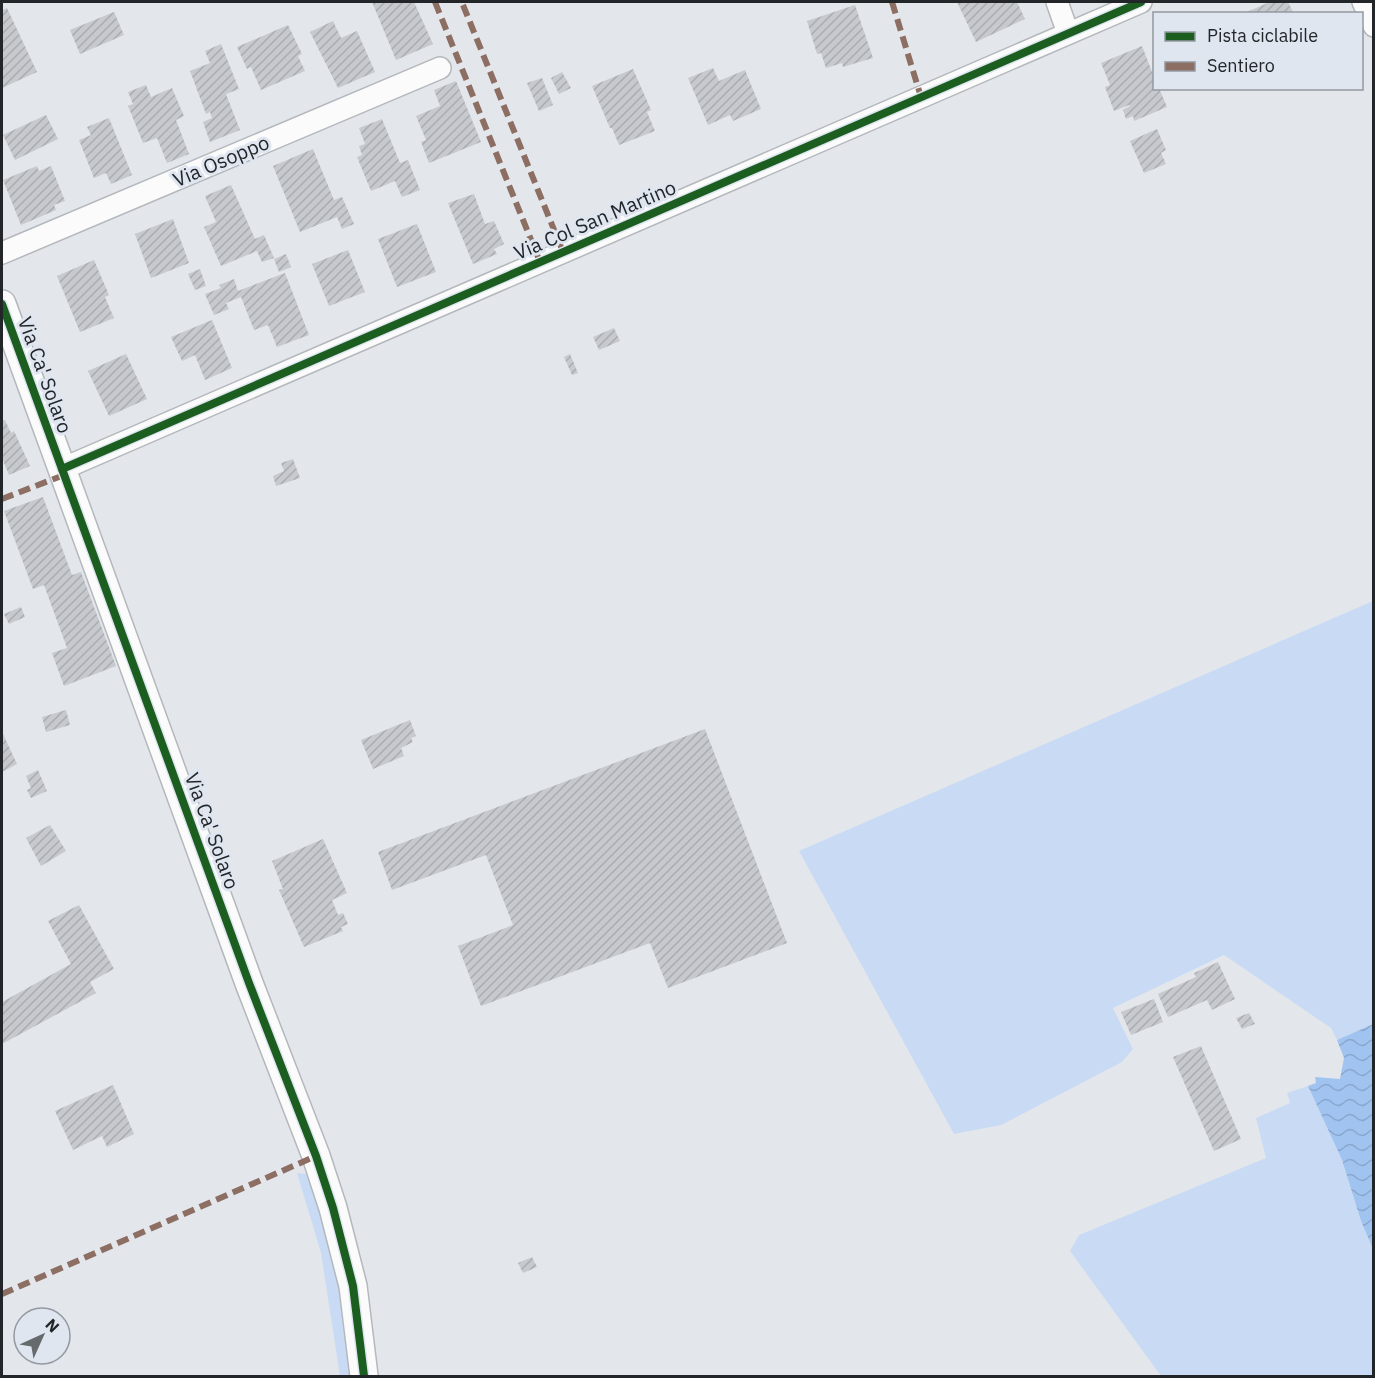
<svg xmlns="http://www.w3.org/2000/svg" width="1375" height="1378" viewBox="0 0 1375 1378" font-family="'IBM Plex Sans',sans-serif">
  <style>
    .grass { fill: #c9dbf4 }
    .water { fill: url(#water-waves) }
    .building { fill: url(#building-hatch) }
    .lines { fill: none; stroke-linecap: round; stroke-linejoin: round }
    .minor-casing { stroke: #b4b8bc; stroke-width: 24 }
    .tertiary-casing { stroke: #b4b8bc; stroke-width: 30 }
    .minor { stroke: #fbfbfc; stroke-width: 21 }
    .tertiary { stroke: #fbfbfc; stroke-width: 27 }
    .quiet { stroke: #8d6e63; stroke-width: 6; stroke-dasharray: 12 6; stroke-linecap: butt }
    .cycleway-casing { stroke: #dfe6f0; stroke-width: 11 }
    .cycleway { stroke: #1b5e20; stroke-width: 8 }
    .labels { text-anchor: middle; stroke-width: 6; stroke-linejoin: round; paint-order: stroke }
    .street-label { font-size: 20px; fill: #232629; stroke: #dfe6f0 }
  </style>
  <defs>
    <pattern id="water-waves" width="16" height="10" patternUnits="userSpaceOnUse" patternTransform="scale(1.5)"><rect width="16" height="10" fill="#a0c3f0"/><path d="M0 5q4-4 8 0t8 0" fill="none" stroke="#8aa7ce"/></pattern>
    <pattern id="building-hatch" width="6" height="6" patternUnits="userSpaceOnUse" patternTransform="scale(1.5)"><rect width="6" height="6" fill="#c6c9cd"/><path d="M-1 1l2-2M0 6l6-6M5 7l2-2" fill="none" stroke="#aaacb0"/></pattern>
  </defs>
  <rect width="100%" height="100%" fill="#e3e7ec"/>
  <g class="grass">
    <path d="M1373 601V1024L1337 1040 1331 1028 1224 955 1113 1008 1133 1049 1122 1062 1001 1125 954 1134 799 851Z"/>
    <path d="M1308 1086 1342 1160 1361 1221 1373 1249V1376H1161L1070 1251 1079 1235 1266 1158 1256 1118 1290 1103 1287 1093Z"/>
    <path d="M297 1173 307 1174 310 1179 322 1211 341 1289 353 1376H340L321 1253Z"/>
  </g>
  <path class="water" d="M1373 1024V1249L1361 1221 1342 1160 1308 1086 1316 1083 1315 1077 1340 1079 1344 1058 1337 1040Z"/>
  <g class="building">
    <path d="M372 2H414L433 44 396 60Z"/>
    <path d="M957 2H1017L1025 19 976 42Z"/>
    <path d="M1270 2H1288L1294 14H1242Z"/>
    <path d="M855 5 873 58 843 67 842 63 826 68 821 53 817 54 807 21Z"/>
    <path d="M7 8 37 72 2 88V10Z"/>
    <path d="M114 12 124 35 80 54 70 30Z"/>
    <path d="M333 21 341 38 357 31 375 72 338 88 310 32Z"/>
    <path d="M288 25 302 54 298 56 305 71 261 90 251 67 247 69 237 47Z"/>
    <path d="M221 44 239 89 226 94 240 130 210 142 203 122 212 118 210 112 206 114 190 71 210 63 205 51Z"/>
    <path d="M1142 46 1154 77V88H1159L1167 107 1134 121 1133 116 1126 119 1123 110 1130 106 1129 105 1114 111 1105 87 1110 85 1101 63Z"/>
    <path d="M713 68 719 81 745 70 761 109 733 121 730 115 708 125 688 78Z"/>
    <path d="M633 69 651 110 647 112 655 131 619 145 612 128H610L592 86Z"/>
    <path d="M562 72 571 88 559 94 551 78Z"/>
    <path d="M542 78 553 105 539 111 527 83Z"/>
    <path d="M456 81 481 142 429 163 421 142 426 140 416 116 440 106 434 90Z"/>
    <path d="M146 85 151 97 172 88 184 116 176 120 189 154 167 163 157 138 143 143 128 106 133 104 128 92Z"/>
    <path d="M46 115 58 139 15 160 3 135Z"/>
    <path d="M109 118 132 175 111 184 106 173 94 178 79 140 91 135 87 127Z"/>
    <path d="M382 119 400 163 408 160 420 190 402 197 395 181 371 191 357 157 362 155 359 146 365 144 359 128Z"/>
    <path d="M1157 129 1166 150 1161 153 1166 164 1144 173 1130 141Z"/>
    <path d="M313 149 334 200 342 197 354 224 342 229 337 217 300 232 273 166Z"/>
    <path d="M37 166 39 171 51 166 65 201 54 205 56 210 21 225 3 180Z"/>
    <path d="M231 185 255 239 264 235 274 258 262 262 257 251 221 266 204 227 216 222 205 196Z"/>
    <path d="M474 194 485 224 494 221 504 244 494 249 497 254 473 264 448 203Z"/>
    <path d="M173 219 189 263 151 278 135 234Z"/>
    <path d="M417 224 436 272 397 287 378 239Z"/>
    <path d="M348 250 365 292 329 306 312 264Z"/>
    <path d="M286 254 291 267 279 272 274 259Z"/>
    <path d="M94 260 109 295 105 297 114 318 80 332 57 276Z"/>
    <path d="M200 269 206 286 195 290 188 274Z"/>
    <path d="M285 273 309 335 277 347 268 325 254 330 241 297 226 303 229 309 214 315 205 294 221 288 219 285 234 279 238 291Z"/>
    <path d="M212 320 232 368 205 380 195 355 182 361 171 337Z"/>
    <path d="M614 328 620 341 599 350 593 337Z"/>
    <path d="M126 354 147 399 109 416 88 371Z"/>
    <path d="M570 354 578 373 572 375 564 357Z"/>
    <path d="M5 420 11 433 14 431 30 466 9 475 2 458V421Z"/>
    <path d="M293 459 300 478 276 486 273 476 284 471 281 463Z"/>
    <path d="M43 497 72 575 81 572 116 666 64 686 52 653 67 648 44 585 33 589 4 511Z"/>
    <path d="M21 607 25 617 9 624 4 614Z"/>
    <path d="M66 710 70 725 46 732 42 717Z"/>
    <path d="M410 720 416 736 411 738 413 742 401 748 404 756 373 769 361 740Z"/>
    <path d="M705 729 787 943 668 988 650 943 481 1006 458 946 513 925 486 855 392 890 378 852Z"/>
    <path d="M2 732 17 764 2 772Z"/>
    <path d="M38 770 47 791 31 798 27 790 31 788 26 776Z"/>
    <path d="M50 825 66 851 41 866 26 838Z"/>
    <path d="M323 839 347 893 332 900 338 915 343 913 348 924 341 927 343 931 304 947 279 890 283 889 272 861Z"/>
    <path d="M79 905 114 969 90 982 96 993 2 1044V1002L71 964 48 921Z"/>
    <path d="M1218 962 1235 999 1212 1010 1207 1000 1168 1017 1158 994 1196 977 1194 973Z"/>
    <path d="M1154 999 1163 1022 1131 1035 1121 1012Z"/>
    <path d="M1249 1013 1255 1024 1242 1029 1236 1018Z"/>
    <path d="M1201 1046 1241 1139 1214 1151 1173 1057Z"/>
    <path d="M113 1085 134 1134 107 1147 102 1136 73 1150 55 1111Z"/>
    <path d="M532 1257 537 1267 523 1273 518 1263Z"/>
  </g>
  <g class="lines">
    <defs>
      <g id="minor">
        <path d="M1057 2 1068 33"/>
        <path d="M1363 2 1374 26"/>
        <path d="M2 253 440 68"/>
        <path d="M62 469 1141 2"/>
      </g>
      <path id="tertiary" d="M2 304 249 983 316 1156 333 1208 353 1286 364 1376"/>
    </defs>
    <use href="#minor" class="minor-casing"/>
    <use href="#tertiary" class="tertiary-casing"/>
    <use href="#minor" class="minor"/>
    <use href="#tertiary" class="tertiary"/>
    <g class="quiet">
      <path d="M435 2 540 262"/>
      <path d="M892 2 921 97"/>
      <path d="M463 5 563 252"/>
      <path d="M2 499 64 475"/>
      <path d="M2 1294 316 1156"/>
    </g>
    <defs>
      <g id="cycleway">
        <path d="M2 304 249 983 316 1156 333 1208 353 1286 364 1376"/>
        <path d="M62 469 1141 2"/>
      </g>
    </defs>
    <use href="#cycleway" class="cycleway-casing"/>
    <use href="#cycleway" class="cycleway"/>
  </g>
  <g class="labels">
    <g class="street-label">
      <text transform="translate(221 161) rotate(-23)" y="7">Via Osoppo</text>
      <text transform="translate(595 220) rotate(-23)" y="7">Via Col San Martino</text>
      <text transform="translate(45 375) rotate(70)" y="7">Via Ca' Solaro</text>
      <text transform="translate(212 831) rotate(70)" y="7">Via Ca' Solaro</text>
    </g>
  </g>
  <rect width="1375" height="1378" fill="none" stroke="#232629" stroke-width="6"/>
  <rect x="1153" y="12" width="210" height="78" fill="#dfe6f0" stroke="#9499a0" stroke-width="1.5"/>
  <rect x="1165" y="32" width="30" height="9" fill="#1b5e20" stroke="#9499a0" stroke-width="1.5"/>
  <text x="1207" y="42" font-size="18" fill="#232629">Pista ciclabile</text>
  <rect x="1165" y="62" width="30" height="9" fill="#8d6e63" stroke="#9499a0" stroke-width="1.5"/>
  <text x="1207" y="72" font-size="18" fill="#232629">Sentiero</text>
  <g transform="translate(42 1336) rotate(45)"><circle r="28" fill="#dfe6f0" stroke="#9499a0" stroke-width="1.5"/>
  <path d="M0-4.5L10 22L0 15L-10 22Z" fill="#666a6d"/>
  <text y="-9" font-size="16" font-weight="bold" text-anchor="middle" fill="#232629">N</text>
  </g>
</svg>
